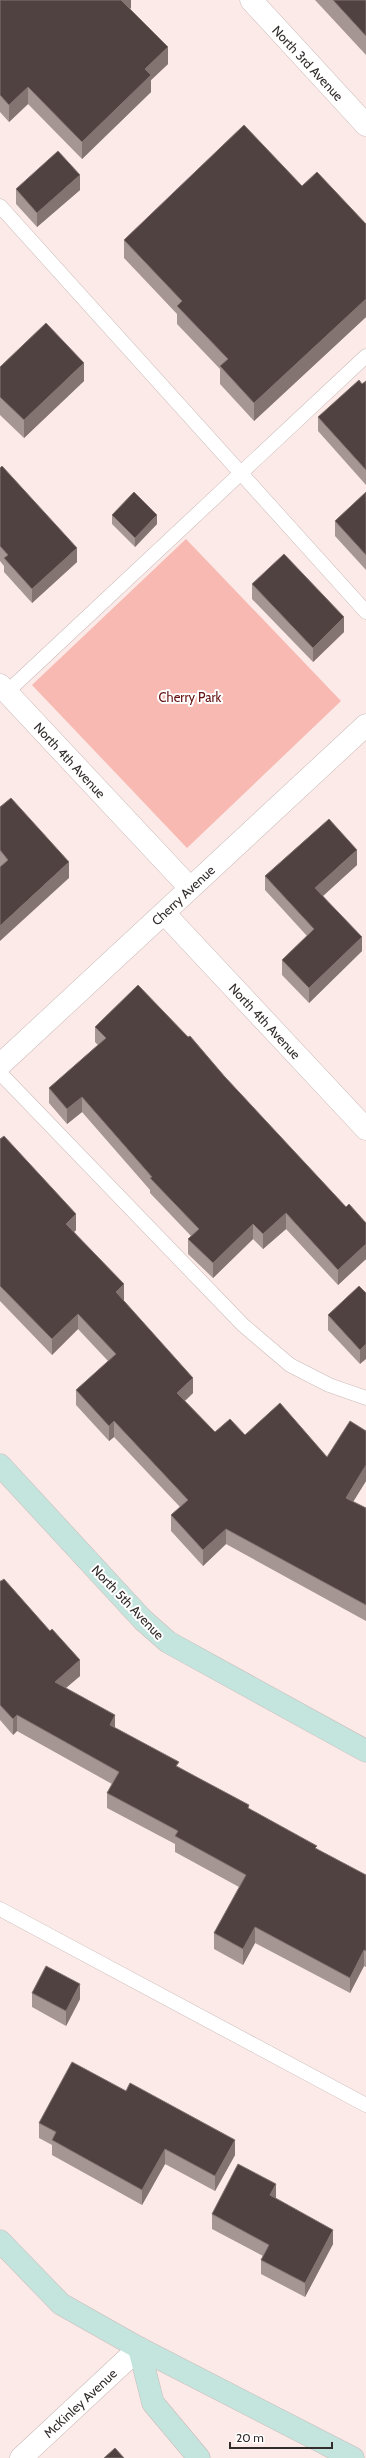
<svg xmlns="http://www.w3.org/2000/svg" width="366" height="2458" viewBox="0 0 366 2458" font-family="Cabin,sans-serif">
  <style>
    .green { fill: #f7b9b1 }
    .lines { fill: none; stroke-linecap: round; stroke-linejoin: round }
    .lane-casing { stroke: #cbbbb9; stroke-width: 15 }
    .street-casing { stroke: #cbbbb9; stroke-width: 23 }
    .secondary-casing { stroke: #cbbbb9; stroke-width: 23 }
    .lane { stroke: #fff; stroke-width: 14 }
    .street { stroke: #fff; stroke-width: 22 }
    .secondary { stroke: #c4e4de; stroke-width: 22 }
    .wall { fill: #a59694 }
    .shaded-wall { fill: #837472 }
    .building { fill: #4f4240; stroke: #837472 }
    .labels { text-anchor: middle; stroke-width: 4; stroke-linejoin: round; paint-order: stroke }
    .street-label { font-size: 13px; fill: #322c2b; stroke: #fff }
    .park-label { font-size: 13px; fill: #641211; stroke: #fff }
  </style>
  <rect width="100%" height="100%" fill="#fbeae8"/>
  <path class="green" d="M186 539 341 701 187 848 32 685Z"/>
  <g class="lines">
    <defs>
      <g id="lane">
        <path d="M0 206 366 612"/>
        <path d="M7 692 366 356"/>
        <path d="M0 1073 243 1325 290 1365 329 1385 366 1398"/>
        <path d="M0 1909 366 2105"/>
      </g>
      <g id="street">
        <path d="M251 0 366 125"/>
        <path d="M0 685 190 888"/>
        <path d="M164 913 366 1129"/>
        <path d="M0 1065 366 725"/>
        <path d="M21 2458 139 2348"/>
      </g>
      <g id="secondary">
        <path d="M0 1465 143 1620 168 1642 366 1751"/>
        <path d="M0 2241 61 2304 139 2348 353 2458"/>
        <path d="M139 2348 153 2403 199 2458"/>
      </g>
    </defs>
    <use href="#lane" class="lane-casing"/>
    <use href="#street" class="street-casing"/>
    <use href="#secondary" class="secondary-casing"/>
    <use href="#lane" class="lane"/>
    <use href="#street" class="street"/>
    <use href="#secondary" class="secondary"/>
  </g>
  <g class="wall">
    <path d="M0 0H131V8H130L168 64 151 80V92L82 159 28 104 9 122 0 112Z"/>
    <path d="M315 0H366V55Z"/>
    <path d="M302 186 366 224V317L254 421 220 384V369L177 324V314L124 258V240Z"/>
    <path d="M16 189 80 190 37 227 16 204Z"/>
    <path d="M0 367 84 381 24 438 0 415Z"/>
    <path d="M366 381V485L318 431V417Z"/>
    <path d="M0 468 77 562 32 603 4 572V566L0 561Z"/>
    <path d="M366 492V570L335 536V521Z"/>
    <path d="M112 515 157 524 135 547 112 524Z"/>
    <path d="M252 584 344 632 313 662 252 599Z"/>
    <path d="M0 807 69 878 1 866H0Z"/>
    <path d="M357 865 323 896 362 951 309 1003 282 975V960L307 936 265 890V876Z"/>
    <path d="M95 1027 225 1077 346 1207 366 1223V1259L338 1285 286 1229 263 1249 253 1239 213 1278 188 1254V1239L191 1236 150 1193V1190L82 1112 67 1124 49 1103V1088L98 1045 95 1042Z"/>
    <path d="M0 1139 76 1230 74 1232 124 1300H123L193 1393 185 1401 215 1432 245 1435 327 1457 366 1431V1481L353 1502 366 1508V1621L226 1544 203 1566 171 1531V1515L180 1507 114 1437 109 1441 76 1405V1390L108 1361 78 1329 52 1355 0 1301Z"/>
    <path d="M366 1293 360 1364 328 1330V1315Z"/>
    <path d="M0 1581 80 1676 66 1688 115 1728 179 1767 317 1849 366 1875V1967L364 1966 350 1993 255 1943 243 1965 214 1949V1933L239 1887 175 1852V1844L107 1808V1793L112 1784 17 1731 13 1735 0 1720Z"/>
    <path d="M32 1993 80 1999 66 2026 32 2007Z"/>
    <path d="M39 2123 235 2155 215 2191 165 2164 142 2205 52 2155V2145L39 2138Z"/>
    <path d="M276 2199 333 2244 305 2297 261 2274V2260L263 2256 212 2229V2214Z"/>
  </g>
  <g class="shaded-wall">
    <path d="M121 0H131V8L121 17Z"/>
    <path d="M168 47V64L151 80V92L82 159V142L145 69Z"/>
    <path d="M28 87V104L9 122V105Z"/>
    <path d="M80 175V190L37 227V213Z"/>
    <path d="M366 299V317L254 421V403Z"/>
    <path d="M84 363V381L24 438V420Z"/>
    <path d="M157 515V524L135 547V538Z"/>
    <path d="M77 548V562L32 603V589Z"/>
    <path d="M344 617V632L313 662V648Z"/>
    <path d="M357 850V865L315 903V888Z"/>
    <path d="M69 862V878L0 941V926Z"/>
    <path d="M362 937V951L309 1003V988Z"/>
    <path d="M82 1097V1112L67 1124V1109Z"/>
    <path d="M286 1213V1229L263 1249V1234Z"/>
    <path d="M76 1214V1230L66 1240V1224Z"/>
    <path d="M253 1224V1239L213 1278V1263Z"/>
    <path d="M366 1244V1259L338 1285V1270Z"/>
    <path d="M124 1284V1300L116 1308V1292Z"/>
    <path d="M78 1314V1329L52 1355V1339Z"/>
    <path d="M366 1344V1359L360 1364V1350Z"/>
    <path d="M193 1378V1393L177 1408V1393Z"/>
    <path d="M114 1421V1437L109 1441V1426Z"/>
    <path d="M366 1465V1481L346 1513V1498Z"/>
    <path d="M226 1529V1544L203 1566V1550Z"/>
    <path d="M80 1660V1676L55 1697V1682Z"/>
    <path d="M17 1715V1731L13 1735V1719Z"/>
    <path d="M115 1715V1731L110 1725Z"/>
    <path d="M255 1927V1943L243 1965V1949Z"/>
    <path d="M364 1950V1966L350 1993V1978Z"/>
    <path d="M80 1984V1999L66 2026V2011Z"/>
    <path d="M235 2140V2155L215 2191V2176Z"/>
    <path d="M165 2149V2164L142 2205V2190Z"/>
    <path d="M276 2184V2199L270 2195Z"/>
    <path d="M333 2230V2244L305 2297V2283Z"/>
  </g>
  <g class="building">
    <path d="M0 0H121L168 47 145 69 151 75 82 142 28 87 9 105 0 95Z"/>
    <path d="M333 0H366V36Z"/>
    <path d="M244 125 302 186 317 172 366 224V299L254 403 220 366 228 359 177 306 182 301 124 240Z"/>
    <path d="M58 151 80 175 37 213 16 189Z"/>
    <path d="M46 323 84 363 24 420 0 397V367Z"/>
    <path d="M359 380 362 384 366 381V470L318 417Z"/>
    <path d="M2 466 77 548 32 589 4 558 8 555 0 546V468Z"/>
    <path d="M134 492 157 515 135 538 112 515Z"/>
    <path d="M366 492V555L335 521Z"/>
    <path d="M284 554 344 617 313 648 252 584Z"/>
    <path d="M11 798 69 862 0 926V867L8 860 0 850V807Z"/>
    <path d="M329 819 357 850 315 888 362 937 309 988 282 960 314 929 265 876Z"/>
    <path d="M138 985 188 1037 190 1036 225 1077 346 1207 349 1204 366 1223V1244L338 1270 286 1213 263 1234 253 1224 213 1263 188 1239 199 1229 150 1178 152 1177 82 1097 67 1109 49 1088 106 1038 95 1027Z"/>
    <path d="M4 1136 76 1214 66 1224 124 1284 116 1292 193 1378 177 1393 215 1432 230 1419 245 1435 280 1403 327 1457 350 1421 366 1431V1465L346 1498 366 1508V1605L226 1529 203 1550 171 1515 188 1500 114 1421 109 1426 76 1390 116 1354 78 1314 52 1339 0 1286V1139Z"/>
    <path d="M359 1286 366 1293V1344L360 1350 328 1315Z"/>
    <path d="M4 1579 50 1631 52 1629 80 1660 55 1682 115 1715 110 1725 179 1762 176 1766 249 1805 248 1808 317 1846 315 1848 366 1875V1951L364 1950 350 1978 255 1927 243 1949 214 1933 246 1875 175 1836 178 1831 107 1793 119 1772 17 1715 13 1719 0 1705V1581H1Z"/>
    <path d="M46 1966 80 1984 66 2011 32 1993Z"/>
    <path d="M72 2062 126 2091 130 2083 235 2140 215 2176 165 2149 142 2190 52 2140 56 2132 39 2123Z"/>
    <path d="M238 2164 276 2184 270 2195 333 2230 305 2283 261 2260 269 2245 212 2214Z"/>
    <path d="M115 2448 124 2458H104Z"/>
  </g>
  <g class="labels">
    <g class="street-label">
      <text transform="translate(308 63) rotate(47)" y="5">North 3rd Avenue</text>
      <text transform="translate(70 760) rotate(47)" y="5">North 4th Avenue</text>
      <text transform="translate(183 895) rotate(-43)" y="5">Cherry Avenue</text>
      <text transform="translate(265 1021) rotate(47)" y="5">North 4th Avenue</text>
      <text transform="translate(128 1602) rotate(46)" y="5">North 5th Avenue</text>
      <text transform="translate(80 2403) rotate(-43)" y="5">McKinley Avenue</text>
    </g>
    <g class="park-label">
      <text x="190" y="702">Cherry Park</text>
    </g>
  </g>
  <path d="M230 2442v6h102v-6" fill="none" stroke="#322c2b" stroke-width="2"/>
  <text x="236" y="2442" font-size="12" fill="#322c2b" stroke="#ffffff" stroke-width="3" paint-order="stroke">20 m</text>
</svg>
